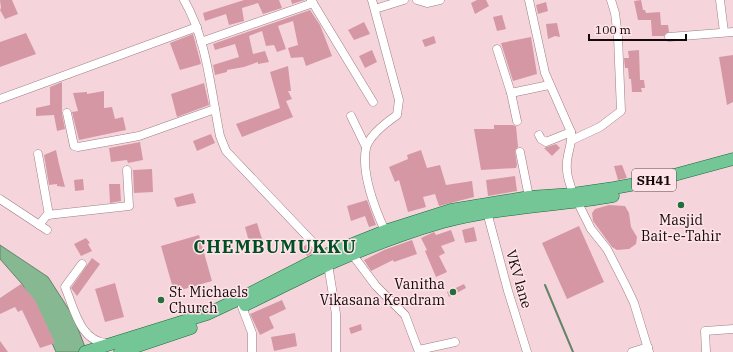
<svg xmlns="http://www.w3.org/2000/svg" width="733" height="352" viewBox="0 0 733 352" font-family="'IBM Plex Serif',serif">
  <style>
    .water { fill: #86b992; stroke: #64846a }
    .lines { fill: none; stroke-linecap: round; stroke-linejoin: round }
    .stream { stroke: #64846a; stroke-width: 2 }
    .building { fill: #d697a5 }
    .minor-casing { stroke: #9c7f85; stroke-width: 9 }
    .primary-casing { stroke: #166b39; stroke-width: 13 }
    .minor { stroke: #fff; stroke-width: 8 }
    .primary { stroke: #74c697; stroke-width: 12 }
    .poi-dot { fill: #226e3c; stroke: #fee4e9; stroke-width: 1.5 }
    .labels { text-anchor: middle; stroke-width: 3; stroke-linejoin: round; paint-order: stroke }
    .shield { fill: #fee4e9; stroke: #5a4b4e; stroke-width: 1 }
    .shield-label { font-size: 13px; font-weight: bold; fill: #13090b }
    .poi-label { font-size: 14px; fill: #13090b; stroke: #fee4e9 }
    .street-label { font-size: 14px; fill: #13090b; stroke: #fee4e9 }
    .district-label { font-size: 18px; font-weight: bold; letter-spacing: 1px; fill: #004e23; stroke: #fee4e9 }
  </style>
  <rect width="100%" height="100%" fill="#f5d5db"/>
  <path class="water" d="M0 245 48 277 73 316 87 352H56L39 314 22 284 0 259Z"/>
  <g class="lines">
    <path class="stream" d="M545 285 573 352"/>
  </g>
  <g class="building">
    <path d="M0 0H12L18 14 5 19 0 10 1 8Z"/>
    <path d="M244 0H279L282 8 263 14 258 3 242 8 244 21 229 25 226 14 205 21 203 13Z"/>
    <path d="M291 0H305L292 4Z"/>
    <path d="M477 0H486L489 6 475 14 471 3Z"/>
    <path d="M641 0 643 10H645L646 13 660 12 661 25H668L669 32 664 36H652L651 20H638L634 1Z"/>
    <path d="M546 2 548 11 538 14 536 5Z"/>
    <path d="M310 10 320 25 332 56 306 66 303 57 291 58 288 48 298 45 293 21 278 26 286 49 277 52 274 45 266 46 262 31 249 36 253 54 265 51 269 62 258 64V62L244 67 227 70V72L215 75 213 65 239 57 235 44 215 50 213 44Z"/>
    <path d="M502 15 506 29 497 31 493 17Z"/>
    <path d="M364 22 370 34 354 40 348 30Z"/>
    <path d="M557 23 560 37 555 36 548 39 546 24Z"/>
    <path d="M26 33 36 54 0 67V42Z"/>
    <path d="M193 34 201 64 180 70 170 43Z"/>
    <path d="M434 36 436 43 425 47 422 40Z"/>
    <path d="M531 37 537 74 513 81 501 43Z"/>
    <path d="M372 50 377 62 365 68 359 56Z"/>
    <path d="M639 50 640 80H644L645 88H641L642 92H632L631 79H629L628 68H625L624 58H629L628 51Z"/>
    <path d="M733 55V102L727 105 719 57Z"/>
    <path d="M288 66 291 91H288L292 99 286 101 293 117 242 137 236 124 280 108 270 72Z"/>
    <path d="M62 82V114L65 129 57 131 54 115 36 116V108L50 105V87Z"/>
    <path d="M204 83 209 105 177 117 171 94Z"/>
    <path d="M104 91V108L112 107 115 119 123 117 126 130 79 140 72 112 78 111 73 93 87 92V94Z"/>
    <path d="M494 125H513L516 126 518 147 515 151 517 165 516 168 481 170 474 129H494Z"/>
    <path d="M211 134 215 143 197 151 193 141Z"/>
    <path d="M140 142 143 160 128 163 127 160 111 162 109 148Z"/>
    <path d="M556 144 560 148 552 156 544 148Z"/>
    <path d="M56 150 59 164 65 187 57 186V184L49 185 44 155Z"/>
    <path d="M421 150 427 168 440 165 446 185 472 181 474 197 439 206 435 194 423 197 426 207 408 212 399 180 395 182 389 167 408 159 407 155Z"/>
    <path d="M622 165 627 178 618 180 614 166Z"/>
    <path d="M152 169 153 192 134 193 133 170Z"/>
    <path d="M515 176 517 191 488 196 486 180Z"/>
    <path d="M83 179 84 190 75 191 74 180Z"/>
    <path d="M109 184H120L121 201 110 203Z"/>
    <path d="M193 193 196 203 177 207 174 198Z"/>
    <path d="M367 200 376 225 369 227 365 216 351 221 347 206Z"/>
    <path d="M609 205 625 206 629 213 631 227 637 237 636 244 629 249 617 250 612 247 593 221 592 213 595 209Z"/>
    <path d="M257 223 262 239 249 242 245 227Z"/>
    <path d="M579 226 604 282 567 299 542 243Z"/>
    <path d="M474 227 477 241 465 243 462 230Z"/>
    <path d="M451 230 455 241 441 246 445 253 439 256 447 272 436 277 425 251 427 250 421 238 434 232 436 235Z"/>
    <path d="M199 235 212 281 174 292 161 246Z"/>
    <path d="M86 238 90 243 88 244 92 251 81 256 74 244Z"/>
    <path d="M412 240 417 254 394 262 393 260 371 271 364 260 384 250Z"/>
    <path d="M307 244 314 252 307 256 302 248Z"/>
    <path d="M92 258 100 264 77 296 71 288Z"/>
    <path d="M115 283 124 317 105 322 95 289Z"/>
    <path d="M21 284 35 300 55 343 40 348 22 310 18 312 15 307 0 314V298Z"/>
    <path d="M464 284 466 288 449 297 447 292Z"/>
    <path d="M282 300 286 309 269 317 274 328 260 335 250 314Z"/>
    <path d="M361 324 362 330 351 334 349 328Z"/>
    <path d="M295 333 297 346 274 351 271 337Z"/>
    <path d="M0 341 8 352H0Z"/>
  </g>
  <g class="lines">
    <defs>
      <g id="minor">
        <path d="M184 0C207 39 211 92 220 136L226 151 325 255"/>
        <path d="M311 0 373 102"/>
        <path d="M372 0 399 100 397 115C387 122 369 136 366 148 361 173 375 209 385 231"/>
        <path d="M417 0 427 3 440 0"/>
        <path d="M529 0 545 73 571 132C573 145 565 156 567 170 567 178 571 186 573 194"/>
        <path d="M720 0 724 32"/>
        <path d="M375 9 404 0"/>
        <path d="M669 37 733 32"/>
        <path d="M201 42 313 3"/>
        <path d="M497 49 511 93 517 121"/>
        <path d="M511 93 549 85"/>
        <path d="M0 99 197 27"/>
        <path d="M67 113 74 146 78 147 139 136 215 109"/>
        <path d="M351 116 366 147"/>
        <path d="M539 135 541 139 546 142 571 132"/>
        <path d="M572 140 600 127 621 111 618 37 615 13 611 0"/>
        <path d="M520 152 529 197"/>
        <path d="M38 154 49 215"/>
        <path d="M0 199 47 230"/>
        <path d="M578 203 591 229 607 249 626 286 634 303 649 352"/>
        <path d="M487 212 508 291 527 352"/>
        <path d="M39 225 47 215 129 206 127 170"/>
        <path d="M352 254 376 286 405 315 419 352"/>
        <path d="M82 264 65 287C74 308 80 342 107 343"/>
        <path d="M328 264 336 314V352"/>
        <path d="M242 307 252 333V352"/>
        <path d="M419 350 455 342"/>
        <path d="M632 352 648 347"/>
        <path d="M706 352 705 331 733 329"/>
      </g>
      <g id="primary">
        <path d="M245 305C273 292 301 277 329 264 366 248 404 233 443 222 499 207 557 206 613 196"/>
        <path d="M85 352 207 314 239 299 325 255 385 231 451 210 529 197 573 194 614 188 652 181 733 159"/>
        <path d="M120 352 191 328"/>
      </g>
    </defs>
    <use href="#minor" class="minor-casing"/>
    <use href="#primary" class="primary-casing"/>
    <use href="#minor" class="minor"/>
    <use href="#primary" class="primary"/>
  </g>
  <g class="poi-dot">
    <circle cx="681" cy="205" r="4"/>
    <circle cx="453" cy="292" r="4"/>
    <circle cx="161" cy="300" r="4"/>
  </g>
  <g class="labels">
    <rect class="shield" x="632" y="169" width="44" height="22" rx="3"/>
    <g class="shield-label">
      <text x="654" y="185">SH41</text>
    </g>
    <g class="poi-label">
      <text x="681" y="225">Masjid<tspan x="681" dy="16">Bait-e-Tahir</tspan></text>
      <text x="445" y="289" text-anchor="end">Vanitha<tspan x="445" dy="16">Vikasana Kendram</tspan></text>
      <text x="169" y="297" text-anchor="start">St. Michaels<tspan x="169" dy="16">Church</tspan></text>
    </g>
    <g class="street-label">
      <text transform="translate(519 279) rotate(74)" y="5">VKV lane</text>
    </g>
    <g class="district-label">
      <text x="275" y="253">CHEMBUMUKKU</text>
    </g>
  </g>
  <path d="M589 34v6h97v-6" fill="none" stroke="#13090b" stroke-width="2"/>
  <text x="595" y="34" font-size="12" fill="#13090b" stroke="#fee4e9" stroke-width="3" paint-order="stroke">100 m</text>
</svg>
